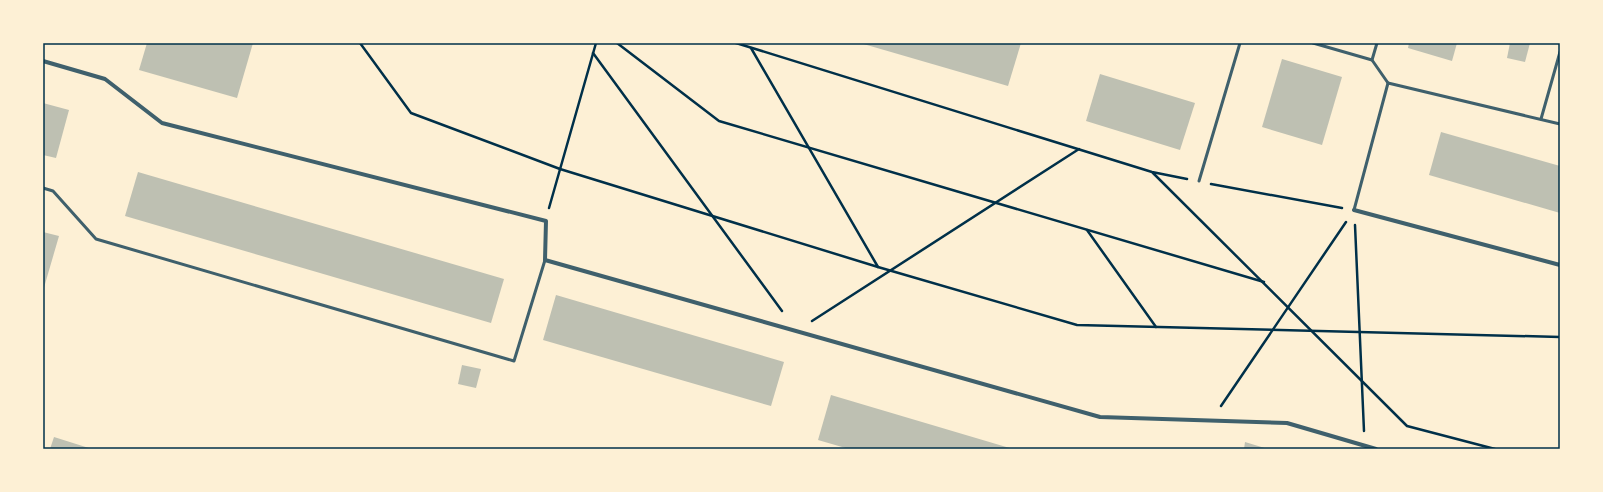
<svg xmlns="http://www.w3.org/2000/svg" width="1603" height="492" viewBox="0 0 1603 492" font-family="Barlow,sans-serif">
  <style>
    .building { fill: #bec0b2 }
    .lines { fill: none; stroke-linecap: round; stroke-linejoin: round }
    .path { stroke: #003049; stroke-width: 2.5 }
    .service { stroke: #3f606c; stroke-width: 3 }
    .minor { stroke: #3f606c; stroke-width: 4 }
    .neatline { fill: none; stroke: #003049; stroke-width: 1.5 }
  </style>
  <rect width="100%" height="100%" fill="#fdf0d5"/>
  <g class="building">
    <path d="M147 43H253L237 98 139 70Z"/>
    <path d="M860 43H1021L1008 86Z"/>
    <path d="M1409 43H1457L1452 61 1408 48Z"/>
    <path d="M1510 43H1530L1525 62 1507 58Z"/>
    <path d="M1282 59 1342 77 1322 145 1262 127Z"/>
    <path d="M1100 74 1195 103 1180 150 1086 121Z"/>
    <path d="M43 103 69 110 56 158 43 155Z"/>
    <path d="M1441 132 1560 166V213L1429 175Z"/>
    <path d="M138 172 504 279 491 323 125 216Z"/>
    <path d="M43 232 59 236 43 291Z"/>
    <path d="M556 295 784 362 771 406 543 340Z"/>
    <path d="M462 365 481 369 476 388 458 384Z"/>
    <path d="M831 395 1013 449H849L818 440Z"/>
    <path d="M54 437 92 449H50Z"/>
    <path d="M1245 442 1268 449H1244Z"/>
  </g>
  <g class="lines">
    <g class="path">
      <path d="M360 43 411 113 560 169 878 267 1077 325 1560 337"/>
      <path d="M617 43 719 121 1264 282"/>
      <path d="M736 43 1152 172 1187 179"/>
      <path d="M751 48 878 267"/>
      <path d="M593 53 782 311"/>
      <path d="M1153 173 1407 426 1495 449"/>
      <path d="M1211 184 1342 208"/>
      <path d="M549 208 596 43"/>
      <path d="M1355 225 1364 431"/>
      <path d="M1087 230 1156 327"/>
      <path d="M812 321 1079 149"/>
      <path d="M1221 406 1346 222"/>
    </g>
    <g class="service">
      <path d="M1313 43 1372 60 1388 83"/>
      <path d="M1372 60 1377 43"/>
      <path d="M1541 119 1560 52"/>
      <path d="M1199 181 1240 43"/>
      <path d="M43 188 53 191 96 239 514 361 545 260"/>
      <path d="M1354 210 1388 83 1560 124"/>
    </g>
    <g class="minor">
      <path d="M43 61 105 79 162 123 546 221 545 260 1100 417 1287 423 1376 449"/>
      <path d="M1354 210 1560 265"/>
    </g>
  </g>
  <rect width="1603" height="492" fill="none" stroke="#fdf0d5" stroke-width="88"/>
  <rect x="44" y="44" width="1515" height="404" class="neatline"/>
</svg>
